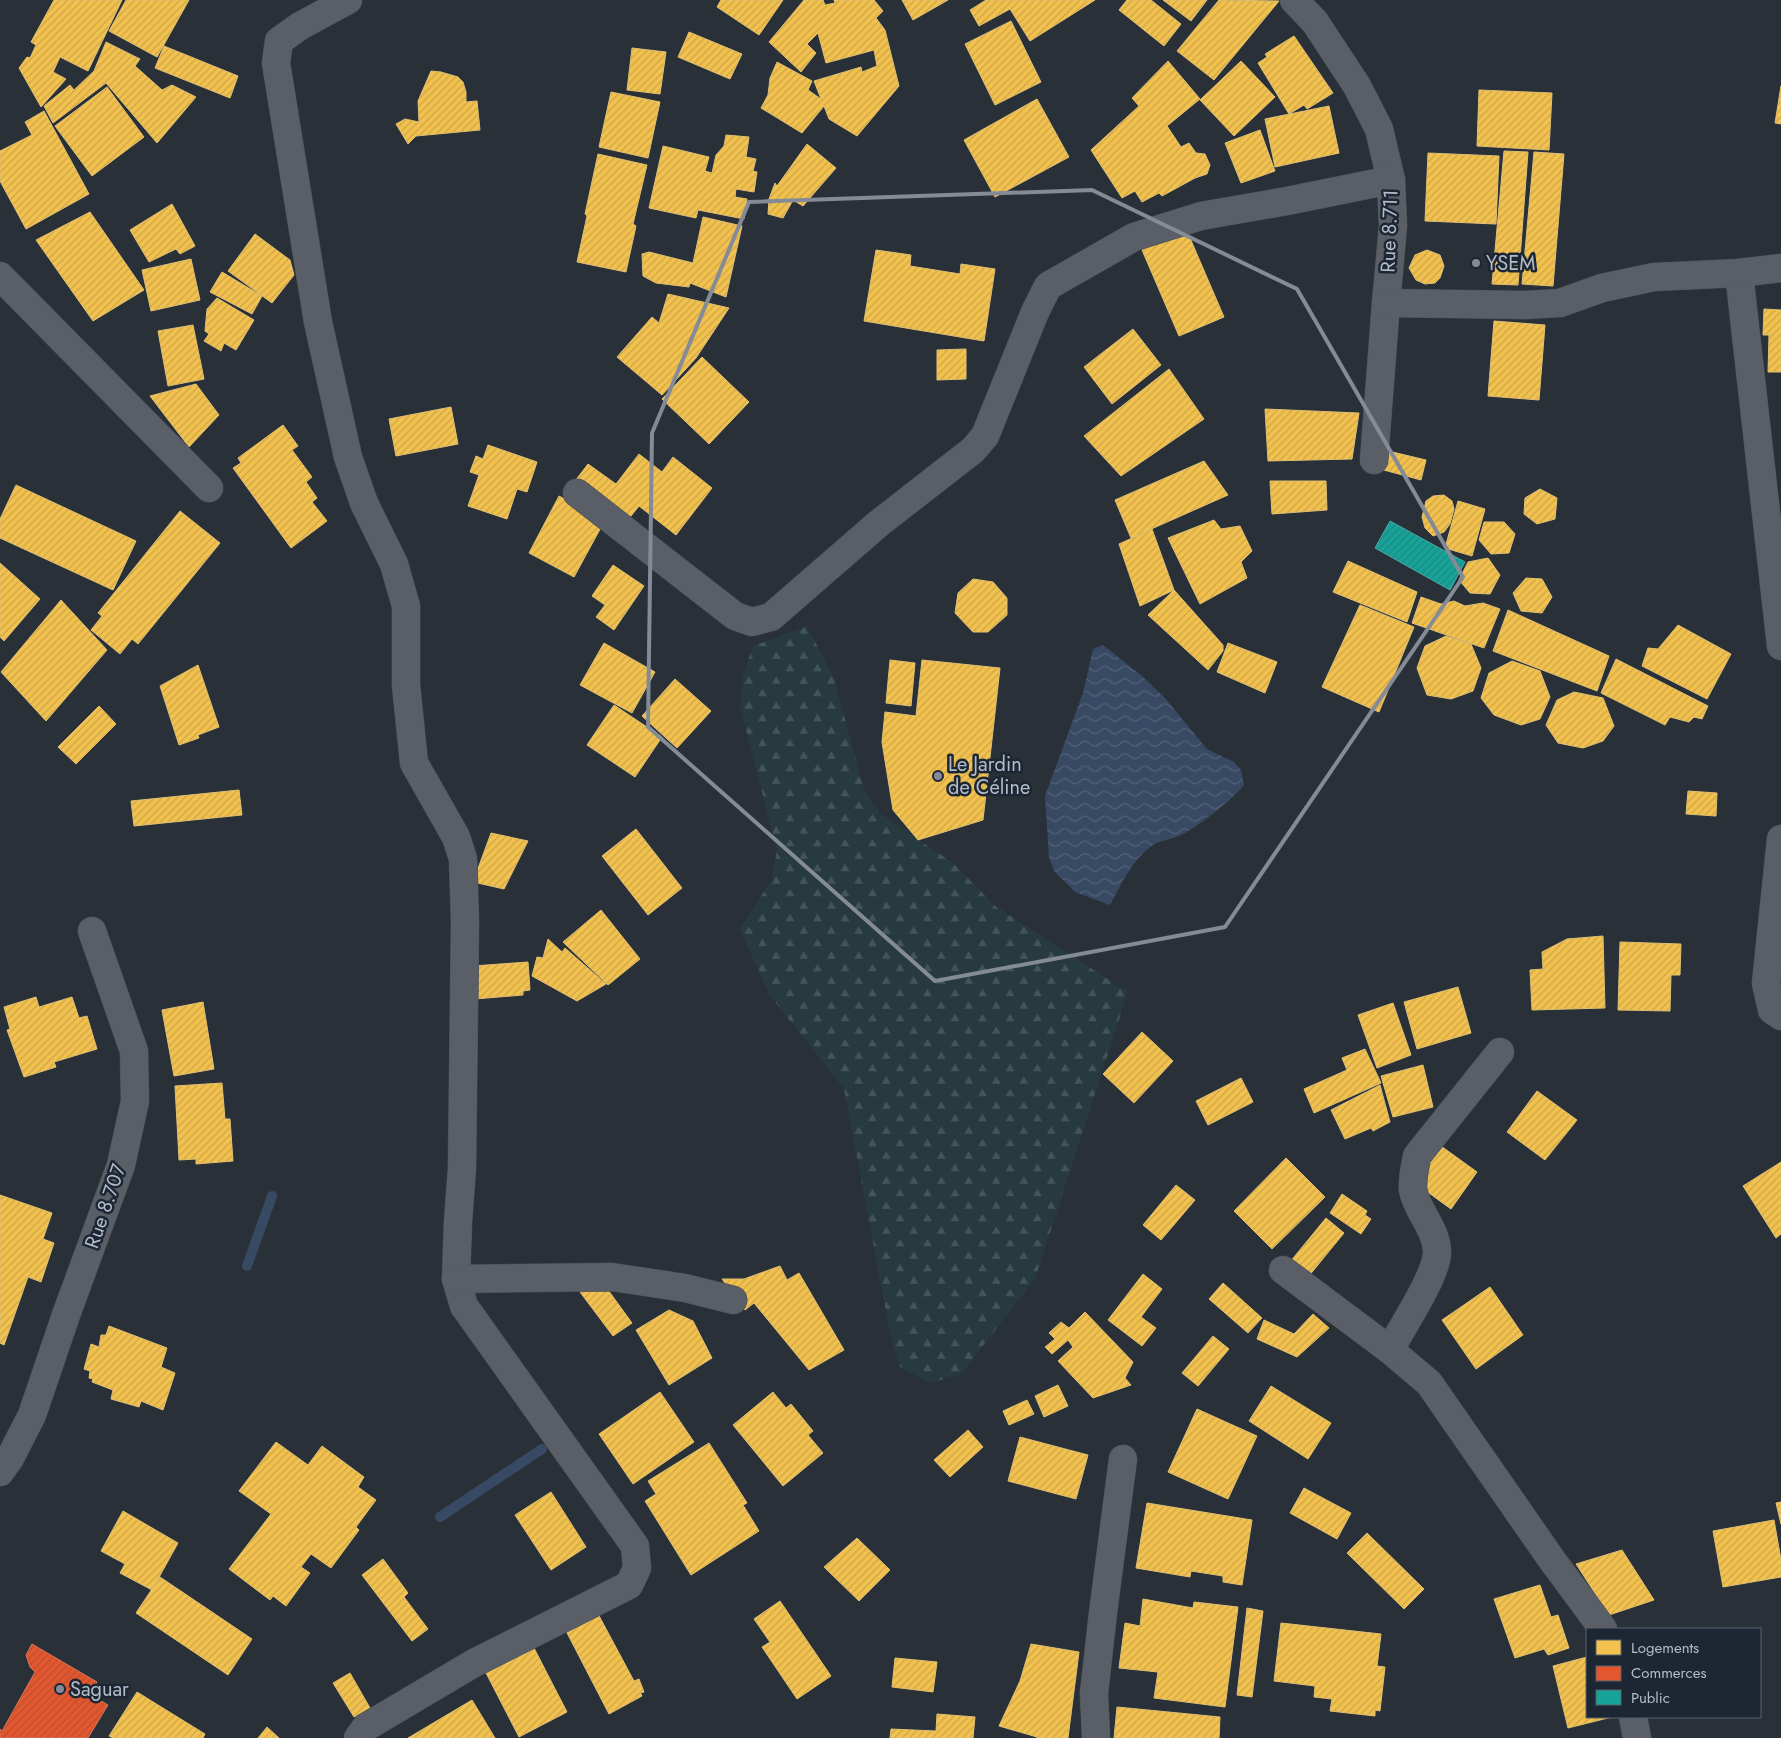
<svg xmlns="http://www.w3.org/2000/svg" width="1781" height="1738" viewBox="0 0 1781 1738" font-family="Jost,sans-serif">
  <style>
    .forest { fill: url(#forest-firs) }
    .water { fill: url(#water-waves) }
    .homes { fill: url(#homes-hatch); stroke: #dfc073 }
    .shops { fill: url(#shops-hatch); stroke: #d6755c }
    .public { fill: url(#public-hatch); stroke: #46aaa7 }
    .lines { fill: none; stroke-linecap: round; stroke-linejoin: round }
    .stream { stroke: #384963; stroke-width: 10 }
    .minor-casing { stroke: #484c53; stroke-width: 29 }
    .minor { stroke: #5a5e66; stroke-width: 28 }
    .marked { fill: none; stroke: #848b96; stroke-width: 4; stroke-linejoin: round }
    .poi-dot { fill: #848b96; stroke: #1d2633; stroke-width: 2 }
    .labels { text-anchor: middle; stroke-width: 5; stroke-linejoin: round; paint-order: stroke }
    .street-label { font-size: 20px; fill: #b4bcc9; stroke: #1d2633 }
    .poi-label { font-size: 20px; fill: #b4bcc9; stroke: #1d2633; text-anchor: start }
  </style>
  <defs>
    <pattern id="forest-firs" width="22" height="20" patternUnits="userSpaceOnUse" patternTransform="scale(1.25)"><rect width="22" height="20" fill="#273a3e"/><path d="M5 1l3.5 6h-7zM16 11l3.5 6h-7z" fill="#445559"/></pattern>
    <pattern id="water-waves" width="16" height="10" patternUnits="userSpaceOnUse" patternTransform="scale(1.25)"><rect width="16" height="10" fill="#384963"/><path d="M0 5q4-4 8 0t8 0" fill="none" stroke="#526178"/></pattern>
    <pattern id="homes-hatch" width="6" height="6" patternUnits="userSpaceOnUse" patternTransform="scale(1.25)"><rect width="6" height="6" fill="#f2c14e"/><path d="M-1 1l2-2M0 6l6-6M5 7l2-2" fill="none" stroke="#cca64a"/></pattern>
    <pattern id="shops-hatch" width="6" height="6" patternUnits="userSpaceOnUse" patternTransform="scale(1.25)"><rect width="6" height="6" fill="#e4572e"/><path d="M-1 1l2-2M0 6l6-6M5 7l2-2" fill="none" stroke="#b84f32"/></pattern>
    <pattern id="public-hatch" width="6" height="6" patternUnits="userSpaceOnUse" patternTransform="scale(1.25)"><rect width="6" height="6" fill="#17a398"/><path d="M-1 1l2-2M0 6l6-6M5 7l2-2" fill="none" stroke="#1f8881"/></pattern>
  </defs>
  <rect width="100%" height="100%" fill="#2a3038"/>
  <path class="forest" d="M807 626 834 678 864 790 881 814 953 863 995 906 1128 992 1035 1279 961 1374 931 1383 900 1367 891 1338 844 1089 769 994 740 929 772 879 777 850 740 707 743 675 753 646Z"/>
  <path class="water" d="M1103 645 1143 677 1165 698 1207 749 1234 762 1241 770 1244 785C1233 799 1197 828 1181 835 1170 840 1158 840 1149 848 1131 862 1121 885 1110 905L1075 892 1054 871 1049 858 1045 796 1083 693 1093 649Z"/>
  <g class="homes">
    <path d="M54 0H122L88 71 60 57 53 72 66 79 41 107 19 68 27 57 30 58 36 45 31 42Z"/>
    <path d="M126 0H189L157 57 109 31Z"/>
    <path d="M721 0H783L759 35 717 7Z"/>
    <path d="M804 0H823L825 5 835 3 834 0H874L883 11 876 18 885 30 899 86 857 136 829 119 824 106 802 133 761 108 768 95 770 78 777 62 812 81 808 90 821 99 814 81 861 67 862 72 877 66 874 50 826 63 818 33 807 44 816 53 801 72 769 42Z"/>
    <path d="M902 0H948L913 20Z"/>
    <path d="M986 0H1095L1030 41 1010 9 979 26 970 10Z"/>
    <path d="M1127 0H1151L1181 24 1164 46 1119 10Z"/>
    <path d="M1163 0H1207L1191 21Z"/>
    <path d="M1219 0 1279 1 1214 80 1177 51Z"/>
    <path d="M1011 21 1041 82 995 105 965 44Z"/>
    <path d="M689 32 742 54 730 79 678 57Z"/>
    <path d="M1294 36 1333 93 1307 109 1304 105 1289 114 1258 63 1267 57 1265 54Z"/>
    <path d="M106 42 140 59 135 66 162 90 172 85 196 97 157 143 106 83 53 123 44 106 70 85 74 90 94 71Z"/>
    <path d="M164 46 238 76 230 98 155 68Z"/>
    <path d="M632 48 666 52 660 94 627 90Z"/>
    <path d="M1168 61 1200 99 1167 126 1181 147 1189 143 1196 153 1205 154 1210 165 1207 174 1195 178 1162 196 1159 193 1142 202 1135 191 1122 198 1091 150 1139 106 1132 98Z"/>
    <path d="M1241 61 1275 97 1234 136 1200 100Z"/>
    <path d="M431 71 441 72 458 77 463 82 466 92V102L477 101 480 130 416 136 408 144 396 124 405 119 419 122 418 101Z"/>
    <path d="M1781 86V124L1775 123Z"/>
    <path d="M107 87 144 137 92 176 55 126Z"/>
    <path d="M1479 90 1552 93 1549 150 1477 146Z"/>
    <path d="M611 92 660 102 648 158 599 147Z"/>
    <path d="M1037 99 1069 157 995 197 964 140Z"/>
    <path d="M1329 106 1339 153 1275 167 1265 119Z"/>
    <path d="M44 111 89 194 26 229 0 181V151L32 135 25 122Z"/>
    <path d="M1260 130 1275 171 1241 183 1225 143Z"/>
    <path d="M726 135 749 137 746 157 756 159 753 171 757 172 754 192 736 189 735 197 747 199 744 219 698 210 696 218 649 208 663 146 709 157 705 171 712 173 716 155 724 146Z"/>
    <path d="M807 144 836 168 803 206 793 200 783 218 768 214 769 199 775 183 777 186Z"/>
    <path d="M1504 151 1528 152 1518 285 1492 284Z"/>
    <path d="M1534 152 1564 154 1553 286 1522 284Z"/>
    <path d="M1428 153 1499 156 1496 224 1425 221Z"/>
    <path d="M598 154 647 165 633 224 636 226 626 272 577 262 587 216 585 214Z"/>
    <path d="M172 204 195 246 180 254 176 249 149 262 130 230Z"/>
    <path d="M90 212 144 290 93 321 36 240Z"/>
    <path d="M703 217 742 226 726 297 690 283 689 287 656 283 643 276 642 254 649 252 693 263Z"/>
    <path d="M1187 231 1224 317 1179 336 1142 250Z"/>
    <path d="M255 234 290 260 294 275 272 303 228 271Z"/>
    <path d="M876 250 911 255 910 266 960 274 961 264 995 269 984 341 864 321Z"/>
    <path d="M1427 250 1440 255 1444 266 1440 278 1435 283 1425 284 1416 280 1409 268 1415 255Z"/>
    <path d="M191 259 200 300 151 311 142 270Z"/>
    <path d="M222 272 262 296 252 314 210 292Z"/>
    <path d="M668 294 729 308 696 358 662 395 617 357 652 317 659 323Z"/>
    <path d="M217 298 254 320 236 350 224 343 221 351 204 341 209 334 205 331 207 309Z"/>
    <path d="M1764 309 1781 310V372H1768L1769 335H1763Z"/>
    <path d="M1494 321 1545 325 1539 400 1488 396Z"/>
    <path d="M193 325 204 379 168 386 158 331Z"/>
    <path d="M1133 329 1161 365 1112 404 1084 367Z"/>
    <path d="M966 349V379L937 380V350Z"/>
    <path d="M702 357 749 402 709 444 662 399Z"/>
    <path d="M1169 369 1204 419 1121 476 1084 436Z"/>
    <path d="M196 384 219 415 189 447 150 396Z"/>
    <path d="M451 407 458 444 396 456 389 419Z"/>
    <path d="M1265 409 1359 413 1352 459 1268 461Z"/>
    <path d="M283 425 298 446 292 450 312 477 306 482 317 498 312 502 327 521 291 548 233 468 241 463 238 458Z"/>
    <path d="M488 445 537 462 527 492 517 489 507 519 468 506 479 475 470 472 476 456 483 459Z"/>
    <path d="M1384 450 1426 460 1421 480 1380 469Z"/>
    <path d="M639 454 662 472 673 457 712 488 676 535 639 506 627 521 575 481 588 464 616 484Z"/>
    <path d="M1204 461 1228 495 1131 538 1115 500Z"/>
    <path d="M1270 481H1326L1327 510 1272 514Z"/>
    <path d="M16 485 136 541 113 590 0 538V519Z"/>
    <path d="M1540 489 1557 498 1555 519 1537 524 1524 514 1525 498Z"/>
    <path d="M1444 495 1452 501 1454 509 1450 524 1444 532 1433 536 1425 528 1422 517 1426 501 1433 496Z"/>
    <path d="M559 496 605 520 574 577 529 553Z"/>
    <path d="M1458 501 1485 509 1472 556 1445 548Z"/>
    <path d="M180 511 220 543 138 644 132 639 120 654 91 630 102 616 98 613Z"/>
    <path d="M1214 520 1221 529 1240 526 1252 551 1241 562 1247 578 1200 604 1168 538Z"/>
    <path d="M1484 522H1504L1515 534 1509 553 1491 554 1479 540Z"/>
    <path d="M1152 529 1174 590 1140 606 1119 544Z"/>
    <path d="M1488 558 1500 575 1490 594 1470 593 1459 580 1468 562Z"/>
    <path d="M1348 561 1417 592 1407 622 1333 592Z"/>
    <path d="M0 563 40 599 4 641 0 637Z"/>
    <path d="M613 565 644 586 614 630 596 617 605 605 592 596Z"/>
    <path d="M1526 578 1542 579 1552 597 1542 613 1521 611 1513 593Z"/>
    <path d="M973 579 993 582 1007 598V615L988 632H973L955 613 958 593Z"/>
    <path d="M1174 590 1223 645V651L1208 670 1148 615Z"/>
    <path d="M1421 597 1441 604 1454 601 1465 606 1483 603 1500 609 1484 648 1412 623Z"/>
    <path d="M61 600 107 650 46 721 1 672Z"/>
    <path d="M1360 605 1414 627 1379 712 1322 687Z"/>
    <path d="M1508 610 1609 656 1597 691 1493 651Z"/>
    <path d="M1678 625 1731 654 1707 699 1642 666 1648 648 1658 649Z"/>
    <path d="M1446 636 1471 644 1481 668 1473 691 1451 699 1427 695 1417 668 1425 646Z"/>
    <path d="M604 643 655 672 632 713 580 685Z"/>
    <path d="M1228 643 1277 662 1265 693 1217 672Z"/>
    <path d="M1616 659 1708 706 1702 719 1694 717 1689 722 1670 717 1665 725 1601 693Z"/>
    <path d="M890 660 915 663 911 706 886 703Z"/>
    <path d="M922 660 1000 668 983 820 918 840 893 810 882 742 885 712 916 716Z"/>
    <path d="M1512 661 1540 671 1550 697 1540 719 1521 725 1494 715 1481 698 1489 673Z"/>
    <path d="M198 665 219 727 198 735 199 738 179 745 160 686Z"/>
    <path d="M675 679 711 711 677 748 642 716Z"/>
    <path d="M1574 692 1603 698 1614 726 1603 741 1583 748 1558 743 1546 725 1557 700Z"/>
    <path d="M614 705 662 737 635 777 587 745Z"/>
    <path d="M99 706 116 724 76 764 58 747Z"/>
    <path d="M239 790 242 815 134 826 131 801Z"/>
    <path d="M1688 791 1717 793 1716 816 1686 814Z"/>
    <path d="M636 829 682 888 648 915 602 856Z"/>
    <path d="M491 833 528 841 504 889 473 882Z"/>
    <path d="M601 910 640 959 608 985 563 942Z"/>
    <path d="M1603 936 1605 1008 1532 1010 1530 970 1543 969 1542 952 1567 939Z"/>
    <path d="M548 939 562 952 565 948 606 984 577 1001 532 976 537 957 543 958Z"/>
    <path d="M1620 942 1681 944 1680 975H1671L1670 1011 1618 1010Z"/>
    <path d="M528 962 530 990 523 991V995L475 999 473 966Z"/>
    <path d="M1458 987 1471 1033 1417 1049 1404 1002Z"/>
    <path d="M36 997 39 1007 72 997 79 1018 87 1016 97 1049 54 1062 56 1067 24 1077 7 1030 10 1029 4 1007Z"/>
    <path d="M203 1002 214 1069 174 1076 162 1010Z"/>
    <path d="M1393 1003 1411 1055 1377 1068 1358 1015Z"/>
    <path d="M1142 1032 1173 1061 1134 1103 1103 1074Z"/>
    <path d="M1365 1049 1381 1083 1314 1113 1304 1089 1347 1070 1342 1058Z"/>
    <path d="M1423 1065 1433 1107 1393 1117 1381 1076Z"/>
    <path d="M1241 1078 1253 1102 1208 1125 1196 1101Z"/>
    <path d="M222 1083 225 1119H230L233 1161 196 1164V1159L179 1160 175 1086Z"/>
    <path d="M1380 1085 1390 1122 1373 1131 1371 1128 1345 1139 1331 1110Z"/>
    <path d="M1537 1091 1577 1120 1545 1160 1507 1132Z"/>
    <path d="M1441 1146 1477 1172 1451 1209 1422 1188 1421 1174Z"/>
    <path d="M1286 1158 1325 1197 1272 1249 1234 1211Z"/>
    <path d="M1781 1162V1234L1776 1238 1743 1186Z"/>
    <path d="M1176 1185 1195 1200 1161 1240 1143 1225Z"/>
    <path d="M1342 1194 1367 1211 1365 1215 1371 1219 1361 1234 1330 1213Z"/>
    <path d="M0 1195 52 1213 43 1239 54 1243 41 1282 28 1277 4 1345 0 1343Z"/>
    <path d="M1326 1218 1344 1233 1308 1277 1290 1262Z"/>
    <path d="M780 1266 787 1280 799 1273 844 1350 809 1370 754 1303 745 1310 722 1279H744Z"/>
    <path d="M1143 1274 1162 1289 1141 1317 1156 1328 1142 1346 1108 1320Z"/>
    <path d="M603 1283 632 1323 613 1336 574 1284Z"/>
    <path d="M1223 1283 1262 1318 1248 1333 1209 1299Z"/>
    <path d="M1490 1287 1523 1335 1476 1369 1442 1320Z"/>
    <path d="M669 1310 693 1321 712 1358 669 1385 636 1330Z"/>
    <path d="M1085 1312 1133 1362 1125 1378 1131 1385 1093 1398 1058 1361 1073 1347 1068 1340 1052 1354 1045 1347 1055 1339 1049 1333 1061 1322 1069 1328Z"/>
    <path d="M1313 1314 1329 1328 1297 1357 1257 1339 1264 1320 1294 1334Z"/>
    <path d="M109 1326 167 1348 161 1367 175 1373 163 1410 141 1401 139 1407 111 1399 113 1390 92 1382 93 1379 89 1378 90 1371 84 1369 91 1344 99 1347 101 1335H106Z"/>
    <path d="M1213 1336 1229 1349 1198 1386 1182 1373Z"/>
    <path d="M1058 1385 1068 1406 1044 1417 1035 1396Z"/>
    <path d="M1271 1386 1331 1423 1308 1459 1249 1421Z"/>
    <path d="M660 1392 694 1442 633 1484 599 1434Z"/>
    <path d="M773 1392 786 1408 791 1404 813 1431 808 1435 823 1453 783 1486 733 1425Z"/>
    <path d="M1027 1400 1034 1414 1009 1425 1003 1411Z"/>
    <path d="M1197 1409 1257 1436 1228 1499 1168 1472Z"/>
    <path d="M968 1430 983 1447 950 1477 934 1460Z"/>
    <path d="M1020 1437 1088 1455 1076 1499 1008 1481Z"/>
    <path d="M276 1442 308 1465 322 1446 364 1477 358 1487 376 1500 356 1527 359 1530 331 1568 311 1554 301 1567 310 1573 286 1606 273 1596 270 1600 229 1569 271 1514 239 1491Z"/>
    <path d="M709 1443 747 1503 743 1505 759 1531 691 1575 645 1501 656 1494 648 1481Z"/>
    <path d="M1304 1488 1351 1513 1337 1539 1290 1513Z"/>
    <path d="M551 1492 586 1547 551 1570 515 1515Z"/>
    <path d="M1781 1502V1524L1776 1503Z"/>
    <path d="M1147 1503 1252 1520 1242 1585 1223 1582V1576L1191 1571 1190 1577 1136 1568Z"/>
    <path d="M123 1511 178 1543 152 1590 120 1573 125 1564 101 1551Z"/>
    <path d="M1774 1520 1781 1560V1577L1723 1587 1713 1531Z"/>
    <path d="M1367 1533 1424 1589 1404 1609 1347 1553Z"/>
    <path d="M857 1538 890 1570 859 1601 824 1567Z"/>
    <path d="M1622 1550 1654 1600 1609 1615 1576 1564Z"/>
    <path d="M383 1559 408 1593 404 1597 428 1629 412 1641 362 1575Z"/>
    <path d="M160 1577 252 1639 228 1675 136 1613Z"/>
    <path d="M1540 1585 1551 1617 1558 1615 1569 1648 1548 1655 1544 1649 1515 1658 1494 1599Z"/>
    <path d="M1143 1599 1193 1608 1194 1602 1238 1607 1225 1707 1154 1698 1158 1672 1119 1668 1125 1623 1140 1626Z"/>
    <path d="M780 1601 831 1676 797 1699 762 1647 770 1642 754 1619Z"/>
    <path d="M1247 1608 1263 1611 1252 1697 1237 1695Z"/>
    <path d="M597 1612 642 1696 609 1714 565 1629Z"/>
    <path d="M1281 1623 1381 1634 1377 1666 1385 1667 1380 1711 1375 1710V1716L1330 1711 1332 1699 1314 1697 1315 1686 1274 1681Z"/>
    <path d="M1031 1644 1079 1652 1068 1738H1037V1737L999 1726 1020 1681Z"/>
    <path d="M534 1648 567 1712 519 1737 486 1673Z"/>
    <path d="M1587 1657V1717H1612L1568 1728 1553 1666Z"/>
    <path d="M895 1658 937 1662 933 1692 892 1687Z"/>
    <path d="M350 1673 370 1708 354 1717 333 1683Z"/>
    <path d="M639 1679 644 1692 640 1693 634 1681Z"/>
    <path d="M137 1692 205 1734 203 1738H113L109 1736Z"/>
    <path d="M472 1700 495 1738H408Z"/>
    <path d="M1117 1707 1220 1717 1219 1738H1114Z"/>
    <path d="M937 1714 975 1717 973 1738H890L891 1729 936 1731Z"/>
    <path d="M267 1727 279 1738H258Z"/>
  </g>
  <path class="shops" d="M32 1644 97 1682 91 1695 108 1705 88 1738H0V1729L2 1731 35 1672 30 1667 26 1655Z"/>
  <path class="public" d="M1390 521 1465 562 1450 590 1375 548Z"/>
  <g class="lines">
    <g class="stream">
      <path d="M247 1266 272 1196"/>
      <path d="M440 1517 542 1449"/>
    </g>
    <defs>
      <g id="minor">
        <path d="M348 0 300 26 279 41 276 63 318 322 348 457 364 503 394 564 406 606V685L414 763 456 837 463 859 465 921 462 1168 458 1222 456 1279 464 1306 635 1546 637 1568 629 1585 474 1663 366 1727 358 1738"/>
        <path d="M1294 0 1315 22 1357 86 1379 129 1391 180 1393 226 1386 303 1374 460"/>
        <path d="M1739 273 1781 646"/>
        <path d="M0 276 209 488"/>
        <path d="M1386 303 1525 305 1560 303 1602 288 1654 277 1739 273 1781 268"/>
        <path d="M577 493 735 616 752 622 771 617 878 524 973 450 985 436 1035 312 1048 286 1134 237 1201 216 1287 201 1391 180"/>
        <path d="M1781 839 1766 983 1772 1010 1781 1016"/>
        <path d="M1283 1270 1390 1350 1429 1383 1552 1560 1603 1629"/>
        <path d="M456 1279 612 1277 685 1288 733 1300"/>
        <path d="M1390 1350C1402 1327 1435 1278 1437 1254 1438 1230 1417 1212 1413 1190 1412 1178 1415 1167 1417 1156L1500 1052"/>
        <path d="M0 1472 10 1458 32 1415 66 1315 121 1165 135 1101 134 1051 92 931"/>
        <path d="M1633 1717 1637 1738"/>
        <path d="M1096 1738 1094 1693 1103 1613 1123 1459"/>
      </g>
    </defs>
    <use href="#minor" class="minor-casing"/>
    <use href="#minor" class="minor"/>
  </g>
  <path class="marked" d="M1092 190 1297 289 1463 577 1225 927 935 981 648 727 652 433 749 202Z"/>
  <g class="poi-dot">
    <circle cx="1476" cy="263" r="5"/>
    <circle cx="938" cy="776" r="5"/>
    <circle cx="60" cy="1689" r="5"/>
  </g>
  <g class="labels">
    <g class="street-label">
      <text transform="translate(1389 231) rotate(-88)" y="7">Rue 8.711</text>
      <text transform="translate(105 1206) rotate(-71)" y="7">Rue 8.707</text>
    </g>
    <g class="poi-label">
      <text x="1486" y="270">YSEM</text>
      <text x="948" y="771">Le Jardin<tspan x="948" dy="23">de Céline</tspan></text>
      <text x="70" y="1696">Saguar</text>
    </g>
  </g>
  <rect x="1586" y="1628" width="175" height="90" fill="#1d2633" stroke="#59626f"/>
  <rect x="1596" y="1640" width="25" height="15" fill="#f2c14e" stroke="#59626f"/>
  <text x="1631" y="1653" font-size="15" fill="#b4bcc9">Logements</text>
  <rect x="1596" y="1666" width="25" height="15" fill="#e4572e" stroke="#59626f"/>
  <text x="1631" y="1678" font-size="15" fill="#b4bcc9">Commerces</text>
  <rect x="1596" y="1690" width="25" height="15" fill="#17a398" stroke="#59626f"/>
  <text x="1631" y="1703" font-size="15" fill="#b4bcc9">Public</text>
</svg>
